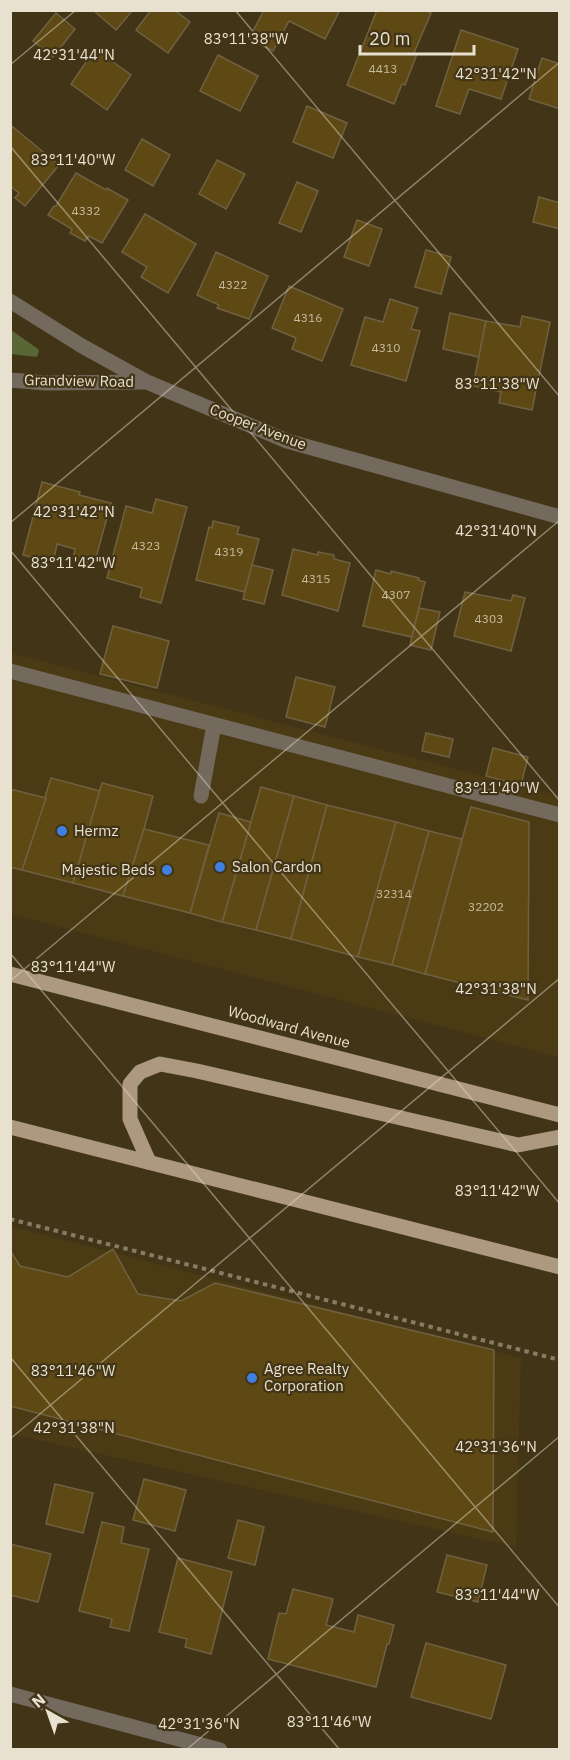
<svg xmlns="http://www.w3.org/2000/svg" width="570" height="1760" viewBox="0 0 570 1760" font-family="'IBM Plex Sans',sans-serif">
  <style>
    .built { fill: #4b3b14 }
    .green { fill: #586735 }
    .building { fill: #5e4914; stroke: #6f6141; stroke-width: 1.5 }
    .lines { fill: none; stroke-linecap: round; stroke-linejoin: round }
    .path { stroke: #877c63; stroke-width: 4; stroke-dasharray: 4.5 4.5; stroke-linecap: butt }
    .service { stroke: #73695d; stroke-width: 15 }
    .minor { stroke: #73695d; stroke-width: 15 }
    .primary { stroke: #ad9880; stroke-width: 15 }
    .ticks { fill: none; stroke: #e9e1cf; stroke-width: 1.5; stroke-opacity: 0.45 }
    .shop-dot { fill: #3f7fe0; stroke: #423517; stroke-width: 2 }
    .labels { text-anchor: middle; stroke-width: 4.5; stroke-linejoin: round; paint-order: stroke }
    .number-label { font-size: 12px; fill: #c6bba0 }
    .street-label { font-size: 15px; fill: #e9e1cf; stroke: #423517 }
    .poi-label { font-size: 15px; fill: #e9e1cf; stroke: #423517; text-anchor: start }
    .ticks-label { font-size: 15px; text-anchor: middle; fill: #e9e1cf; stroke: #423517; stroke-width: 4.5; stroke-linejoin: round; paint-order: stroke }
  </style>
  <rect width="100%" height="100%" fill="#423517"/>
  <g class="built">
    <path d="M10 653 559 796V1057L11 914Z"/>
    <path d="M10 1226 521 1358 516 1547 11 1434Z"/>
  </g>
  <path class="green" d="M11 330 38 349 39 351 37 357 11 354Z"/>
  <g class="building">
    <path d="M93 10H133L116 30Z"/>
    <path d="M151 10H174L190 22 168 53 136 30Z"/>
    <path d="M264 10H340L325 39 289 21 273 51 249 39Z"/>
    <path d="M377 10H425L431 13 414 53 417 54 405 85 402 84 394 104 347 85Z"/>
    <path d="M56 13 75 29 53 57 33 41Z"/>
    <path d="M461 30 518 49 501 99 469 89 460 114 436 106Z"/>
    <path d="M95 49 131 75 107 110 71 84Z"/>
    <path d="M218 55 258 76 240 111 200 91Z"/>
    <path d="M542 58 560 64V109L529 99Z"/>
    <path d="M307 106 347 123 333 158 293 142Z"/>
    <path d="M13 127 59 165 25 206 15 198 19 193 10 186V129Z"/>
    <path d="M142 139 170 155 153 186 125 170Z"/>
    <path d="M217 160 245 174 226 209 199 194Z"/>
    <path d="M76 173 106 190 107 188 128 200 102 243 89 236 85 241 70 233 72 229 48 215 54 206H56Z"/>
    <path d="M297 182 318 191 301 232 279 223Z"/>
    <path d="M539 197 560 203V229L533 222Z"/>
    <path d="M145 214 196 244 168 293 141 277 147 267 122 252Z"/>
    <path d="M357 220 382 229 369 266 344 257Z"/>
    <path d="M426 250 451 257 441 294 415 287Z"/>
    <path d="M216 252 268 276 249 319 217 308 219 305 197 295Z"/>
    <path d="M289 286 343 309 322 361 292 349 296 338 272 328Z"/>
    <path d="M390 299 418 308 411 329 420 331 406 381 351 365 365 317 383 322Z"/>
    <path d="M450 313 486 321 479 357 443 349Z"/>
    <path d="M522 316 550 322 532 410 499 403 501 392 473 386 486 321 520 327Z"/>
    <path d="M42 482 80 492 79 495 111 503 94 565 73 559 75 549 57 544 53 563 23 555Z"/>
    <path d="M156 499 187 507 161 603 140 597 142 588 107 578 126 506 152 513Z"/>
    <path d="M213 521 239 527 237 534 259 539 245 592 196 580 209 527 212 528Z"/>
    <path d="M293 549 318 555V552L334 555V559L350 563 338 611 282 595Z"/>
    <path d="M252 565 273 570 264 604 243 599Z"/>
    <path d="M376 570 391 574V571L419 578 418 580 425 582 412 637 363 626Z"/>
    <path d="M465 592 511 601 513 595 525 598 511 651 454 636Z"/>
    <path d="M419 608 440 612 431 650 410 645Z"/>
    <path d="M113 626 169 641 157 688 100 674Z"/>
    <path d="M296 677 335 687 325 727 286 717Z"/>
    <path d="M426 733 453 739 449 757 422 751Z"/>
    <path d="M493 748 528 757 521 785 486 776Z"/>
    <path d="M51 778 100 791 73 883 22 870Z"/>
    <path d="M102 783 153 796 144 829 123 896 73 883Z"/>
    <path d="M261 787 294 796 256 930 222 922Z"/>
    <path d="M10 789 46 798 22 870 10 867Z"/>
    <path d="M294 796 327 805 291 939 256 930Z"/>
    <path d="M327 805 396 822 358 957 291 939Z"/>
    <path d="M471 807 529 822 528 1000 425 974Z"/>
    <path d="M219 813 251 822 222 922 190 913Z"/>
    <path d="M396 822 429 831 392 965 358 957Z"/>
    <path d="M144 829 209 845 190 913 123 896Z"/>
    <path d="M429 831 462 839 425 974 392 965Z"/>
    <path d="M113 1249 138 1294 181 1301 215 1283 494 1350 493 1532 10 1406V1250L20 1266 68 1277Z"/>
    <path d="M144 1479 186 1490 175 1531 133 1520Z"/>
    <path d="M55 1484 93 1493 83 1533 46 1524Z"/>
    <path d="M238 1520 264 1527 255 1565 228 1558Z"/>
    <path d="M102 1522 124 1527 121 1543 149 1549 129 1631 110 1627 112 1619 79 1611Z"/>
    <path d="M10 1544 51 1554 38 1602 10 1595Z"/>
    <path d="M447 1555 487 1565 478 1602 437 1592Z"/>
    <path d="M178 1558 232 1572 211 1654 185 1647 187 1639 159 1632Z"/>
    <path d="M293 1589 333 1599 326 1625 354 1632 358 1615 394 1625 389 1644H387L376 1687 268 1659 279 1613 286 1614Z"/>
    <path d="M426 1643 506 1665 491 1719 411 1697Z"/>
  </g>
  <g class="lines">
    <path class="path" d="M10 1219 560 1360"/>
    <g class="service">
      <path d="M10 671 560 815"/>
      <path d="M201 796 214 725"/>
    </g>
    <g class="minor">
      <path d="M10 301 82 346 147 382 287 441 560 517"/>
      <path d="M10 380 46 383 144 382"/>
      <path d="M10 1694 220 1750"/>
    </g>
    <g class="primary">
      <path d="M10 974 560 1115"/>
      <path d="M10 1127 560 1267"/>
      <path d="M149 1162 130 1119V1084L140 1072 160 1064 197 1071 518 1145 560 1137"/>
    </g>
  </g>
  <path class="ticks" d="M235 10 560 397M10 65 76 10M10 146 560 801M10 523 560 62M10 550 560 1204M10 953 560 1608M10 981 560 520M10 1357 340 1750M10 1439 560 978M186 1750 560 1436"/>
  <g class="shop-dot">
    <circle cx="62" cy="831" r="6"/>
    <circle cx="220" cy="867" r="6"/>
    <circle cx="167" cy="870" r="6"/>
    <circle cx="252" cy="1378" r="6"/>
  </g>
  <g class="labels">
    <g class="number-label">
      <text x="383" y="73">4413</text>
      <text x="86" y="215">4332</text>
      <text x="233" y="289">4322</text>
      <text x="308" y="322">4316</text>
      <text x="386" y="352">4310</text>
      <text x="146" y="550">4323</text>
      <text x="229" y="556">4319</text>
      <text x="316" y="583">4315</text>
      <text x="396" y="599">4307</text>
      <text x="489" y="623">4303</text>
      <text x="394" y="898">32314</text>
      <text x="486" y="911">32202</text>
    </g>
    <g class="street-label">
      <text transform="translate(79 381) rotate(1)" y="5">Grandview Road</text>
      <text transform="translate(258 427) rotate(21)" y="5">Cooper Avenue</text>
      <text transform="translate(289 1027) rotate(15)" y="5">Woodward Avenue</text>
    </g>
    <g class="poi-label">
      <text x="74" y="836">Hermz</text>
      <text x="232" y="872">Salon Cardon</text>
      <text x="155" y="875" text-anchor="end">Majestic Beds</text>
      <text x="264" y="1374">Agree Realty<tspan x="264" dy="17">Corporation</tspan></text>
    </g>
  </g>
  <g class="ticks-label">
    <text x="246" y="44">83°11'38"W</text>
    <text x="74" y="60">42°31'44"N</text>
    <text x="496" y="79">42°31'42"N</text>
    <text x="73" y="165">83°11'40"W</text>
    <text x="497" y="389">83°11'38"W</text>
    <text x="74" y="517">42°31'42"N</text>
    <text x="496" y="536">42°31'40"N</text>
    <text x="73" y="568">83°11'42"W</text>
    <text x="497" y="793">83°11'40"W</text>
    <text x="73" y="972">83°11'44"W</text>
    <text x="496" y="994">42°31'38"N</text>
    <text x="497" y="1196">83°11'42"W</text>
    <text x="73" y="1376">83°11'46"W</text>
    <text x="74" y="1433">42°31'38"N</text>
    <text x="496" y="1452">42°31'36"N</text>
    <text x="497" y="1600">83°11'44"W</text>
    <text x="329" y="1727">83°11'46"W</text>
    <text x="199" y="1729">42°31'36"N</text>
  </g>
  <rect width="570" height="1760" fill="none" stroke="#e9e1cf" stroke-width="24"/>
  <g transform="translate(48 1712) rotate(320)" stroke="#423517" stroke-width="4.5" paint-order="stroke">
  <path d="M0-4.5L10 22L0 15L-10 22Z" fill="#e9e1cf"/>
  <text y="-9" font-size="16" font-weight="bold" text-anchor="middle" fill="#e9e1cf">N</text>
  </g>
  <path d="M360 45v9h114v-9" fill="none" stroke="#e9e1cf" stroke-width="3"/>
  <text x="369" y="45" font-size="18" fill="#e9e1cf" stroke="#423517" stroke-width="4.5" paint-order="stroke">20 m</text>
</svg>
